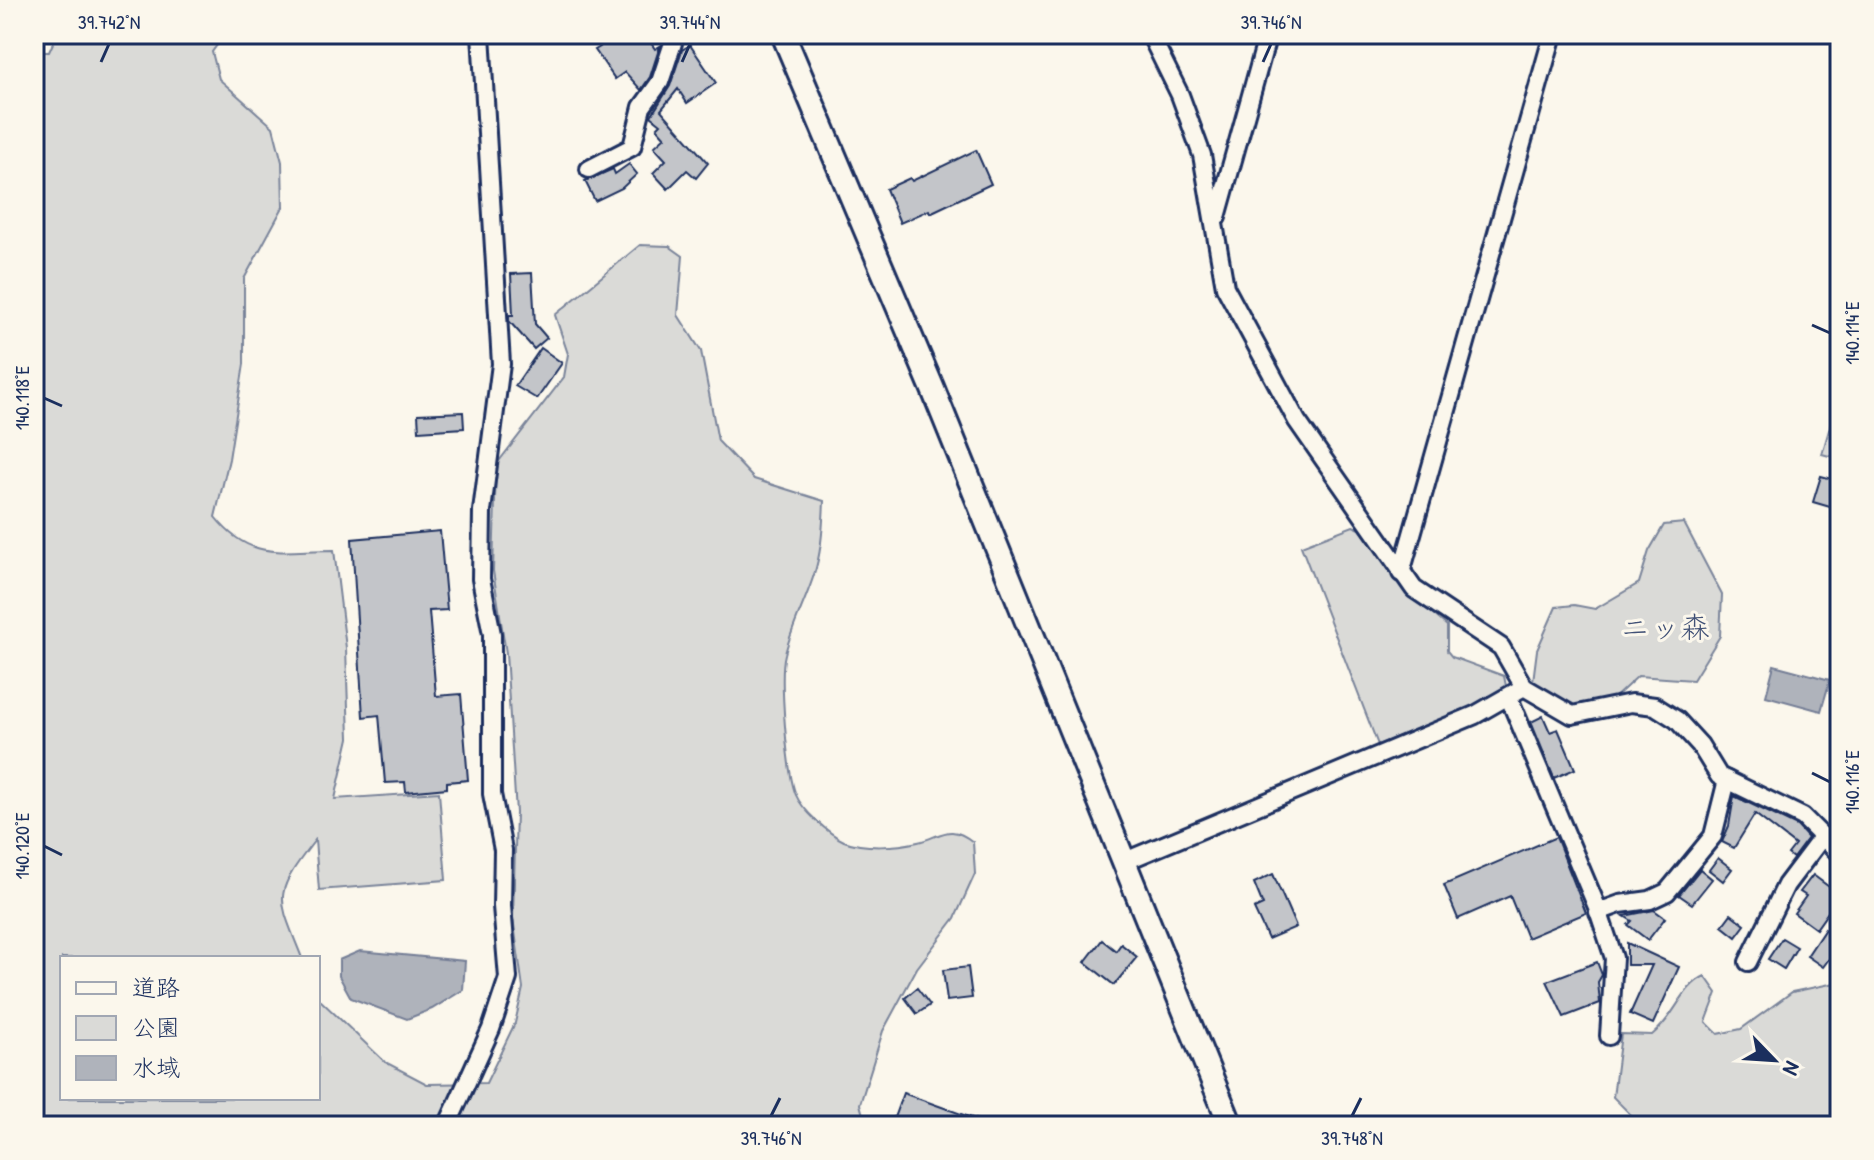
<svg xmlns="http://www.w3.org/2000/svg" width="1874" height="1160" viewBox="0 0 1874 1160" font-family="'Patrick Hand','Klee One',sans-serif">
  <style>
    .green { fill: #dadad7; stroke: #7a849a; stroke-width: 2 }
    .water { fill: #afb3bb; stroke: #747e96; stroke-width: 2 }
    .building { fill: #c3c5c9; stroke: #1b2f5e; stroke-width: 2 }
    .lines { fill: none; stroke-linecap: round; stroke-linejoin: round }
    .street-casing { stroke: #1b2f5e; stroke-width: 22 }
    .secondary-casing { stroke: #1b2f5e; stroke-width: 28 }
    .street { stroke: #fbf7ec; stroke-width: 16 }
    .secondary { stroke: #fbf7ec; stroke-width: 22 }
    .ticks { fill: none; stroke: #1b2f5e; stroke-width: 3 }
    .labels { text-anchor: middle; stroke-width: 6; stroke-linejoin: round; paint-order: stroke }
    .park-label { font-size: 30px; fill: #415176; stroke: #fbf7ec }
    .neatline { fill: none; stroke: #1b2f5e; stroke-width: 3 }
    .ticks-label { font-size: 20px; text-anchor: middle; fill: #1b2f5e }
  </style>
  <rect width="100%" height="100%" fill="#fbf7ec"/>
  <filter id="ink" filterUnits="userSpaceOnUse"><feTurbulence type="fractalNoise" baseFrequency=".0125" numOctaves="2"/><feDisplacementMap in="SourceGraphic" scale="16" xChannelSelector="R" yChannelSelector="G"/><feConvolveMatrix kernelMatrix="1 2 1 2 8 2 1 2 1" color-interpolation-filters="sRGB"/></filter>
  <g filter="url(#ink)">
    <g class="green">
      <path d="M57 34H225L212 52 219 79 273 127 282 162 283 207 244 279V364L229 459 215 517C251 562 281 550 334 550L346 648 349 738 335 799 439 792 446 880 319 890 315 840C272 896 277 895 302 958H62V1098H318V998L385 1062 427 1084 486 1083 515 1023 523 988 513 918 516 813 506 653 493 571 496 465 564 377 568 354 555 315 640 245 669 246 683 256 678 315 701 351 718 441 754 479 824 501C823 524 822 546 816 568 808 597 792 625 785 654 779 676 787 774 796 795 802 810 829 834 844 841 864 849 897 847 918 842 941 837 949 822 973 842L975 874 955 918 917 968 883 1031 860 1104 866 1126H34V52H49Z"/>
      <path d="M1838 399 1840 400V459L1822 454Z"/>
      <path d="M1684 523 1722 595 1720 636 1693 680 1638 676 1611 701 1573 707 1533 681 1537 650 1556 607 1574 605 1595 609 1639 583 1649 551 1664 525Z"/>
      <path d="M1353 526 1360 529 1408 592 1447 626V651L1452 657 1504 676 1506 686 1500 695 1378 745 1301 546Z"/>
      <path d="M1705 976 1717 993 1706 1022 1718 1034 1741 1029 1792 992 1840 982V1126H1642L1613 1097 1621 1034 1652 1035C1676 1016 1681 987 1705 976Z"/>
    </g>
    <g class="water">
      <path d="M1774 665 1830 680 1821 711 1766 696Z"/>
      <path d="M360 951 465 961 463 990 432 1009 407 1019 351 998 339 976V960Z"/>
    </g>
    <g class="building">
      <path d="M612 34H645L655 49 660 46 650 77 641 90 625 72 615 79 595 50 600 47 598 44Z"/>
      <path d="M690 45 716 83 687 103 678 89 661 110 708 163 696 178 687 170 668 189 653 173 666 160 654 147 665 137 657 128 661 124 651 116 670 86 682 50Z"/>
      <path d="M976 150 991 184 930 213 929 210 900 223 886 189 910 178 912 181Z"/>
      <path d="M629 164 637 174 622 188 595 201 585 181 613 169 615 174Z"/>
      <path d="M532 273 535 324 547 338 534 349 509 321V315H513L511 274Z"/>
      <path d="M541 348 562 363 537 399 515 386Z"/>
      <path d="M463 412 464 428 419 431 418 414Z"/>
      <path d="M1821 476 1840 481V510L1813 502Z"/>
      <path d="M440 531 447 610 429 611 436 696 461 694 468 780 447 782V788L406 792 405 782 385 783 379 715 363 717 352 539Z"/>
      <path d="M1543 716 1550 732 1558 729 1575 769 1554 778 1531 722Z"/>
      <path d="M1734 796 1797 826 1808 838 1793 858 1788 854 1795 845 1755 814 1734 848 1722 842 1729 826Z"/>
      <path d="M1556 837 1586 913 1527 938 1510 896 1458 919 1444 885Z"/>
      <path d="M1718 858 1732 869 1723 881 1709 870Z"/>
      <path d="M1700 869 1712 879 1692 904 1679 895Z"/>
      <path d="M1273 874 1296 927 1268 939 1254 909 1263 905 1254 883Z"/>
      <path d="M1813 875 1840 895 1816 929 1794 913 1806 896 1800 892Z"/>
      <path d="M1654 910 1665 918 1648 940 1628 925 1632 921 1624 916Z"/>
      <path d="M1731 914 1745 925 1736 937 1722 926Z"/>
      <path d="M1825 929 1840 939V965L1829 959 1823 967 1807 956Z"/>
      <path d="M1782 938 1797 947 1784 969 1768 959Z"/>
      <path d="M1102 940 1116 951 1121 944 1137 957 1114 985 1085 962Z"/>
      <path d="M1627 943 1679 967 1653 1024 1630 1014 1652 965H1627Z"/>
      <path d="M1597 962 1602 975 1598 982 1600 1003 1564 1017 1547 981Z"/>
      <path d="M968 967 972 998 947 1001 943 970Z"/>
      <path d="M917 988 930 1005 917 1014 905 998Z"/>
      <path d="M903 1093 989 1124 988 1126H891Z"/>
    </g>
    <g class="lines">
      <defs>
        <g id="street">
          <path d="M1150 34 1180 95 1202 155 1225 287 1297 421 1414 589 1501 647 1524 687"/>
          <path d="M589 169 632 147 642 107 660 82 676 34"/>
          <path d="M1217 217 1268 34"/>
          <path d="M1401 573 1553 34"/>
          <path d="M1509 698 1597 907 1614 958 1609 1036"/>
          <path d="M1123 862 1475 715 1524 687 1572 715 1631 703 1655 706 1677 720 1700 745 1719 776 1803 817 1840 854"/>
          <path d="M1598 912 1620 904 1650 900 1667 892 1713 836 1727 780"/>
          <path d="M1748 962 1786 885 1823 836"/>
          <path d="M447 1126 491 1029 508 978 502 906 503 850 492 794V634L481 579 482 511 501 364 481 34"/>
        </g>
        <path id="secondary" d="M783 34 932 387 1231 1126"/>
      </defs>
      <use href="#street" class="street-casing"/>
      <use href="#secondary" class="secondary-casing"/>
      <use href="#street" class="street"/>
      <use href="#secondary" class="secondary"/>
    </g>
  </g>
  <path class="ticks" d="M101 62 109 44M682 62 690 44M1263 62 1271 44M1812 325 1830 333M44 398 62 406M1812 773 1830 782M44 846 62 855M771 1116 780 1098M1352 1116 1361 1098"/>
  <g class="labels">
    <g class="park-label">
      <text x="1665" y="638">ニッ森</text>
    </g>
  </g>
  <rect width="1874" height="1160" fill="none" stroke="#fbf7ec" stroke-width="88"/>
  <rect x="60" y="956" width="260" height="144" fill="#fbf7ec" stroke="#a1a7b3" stroke-width="2"/>
  <rect x="76" y="982" width="40" height="12" fill="#fbf7ec" stroke="#a1a7b3" stroke-width="2"/>
  <text x="132" y="996" font-size="24" fill="#1b2f5e">道路</text>
  <rect x="76" y="1016" width="40" height="24" fill="#dadad7" stroke="#a1a7b3" stroke-width="2"/>
  <text x="132" y="1036" font-size="24" fill="#1b2f5e">公園</text>
  <rect x="76" y="1056" width="40" height="24" fill="#afb3bb" stroke="#a1a7b3" stroke-width="2"/>
  <text x="132" y="1076" font-size="24" fill="#1b2f5e">水域</text>
  <g transform="translate(1774 1060) rotate(115)" stroke="#fbf7ec" stroke-width="6" paint-order="stroke">
  <path d="M0-6L14 30L0 20L-14 30Z" fill="#1b2f5e"/>
  <text y="-12" font-size="22" font-weight="bold" text-anchor="middle" fill="#1b2f5e">N</text>
  </g>
  <rect x="44" y="44" width="1786" height="1072" class="neatline"/>
  <g class="ticks-label">
    <text x="109" y="29">39.742°N</text>
    <text x="690" y="29">39.744°N</text>
    <text x="1271" y="29">39.746°N</text>
    <text transform="translate(1852 333) rotate(-90)" y="7">140.114°E</text>
    <text transform="translate(22 398) rotate(-90)" y="7">140.118°E</text>
    <text transform="translate(1852 782) rotate(-90)" y="7">140.116°E</text>
    <text transform="translate(22 846) rotate(-90)" y="7">140.120°E</text>
    <text x="771" y="1145">39.746°N</text>
    <text x="1352" y="1145">39.748°N</text>
  </g>
</svg>
